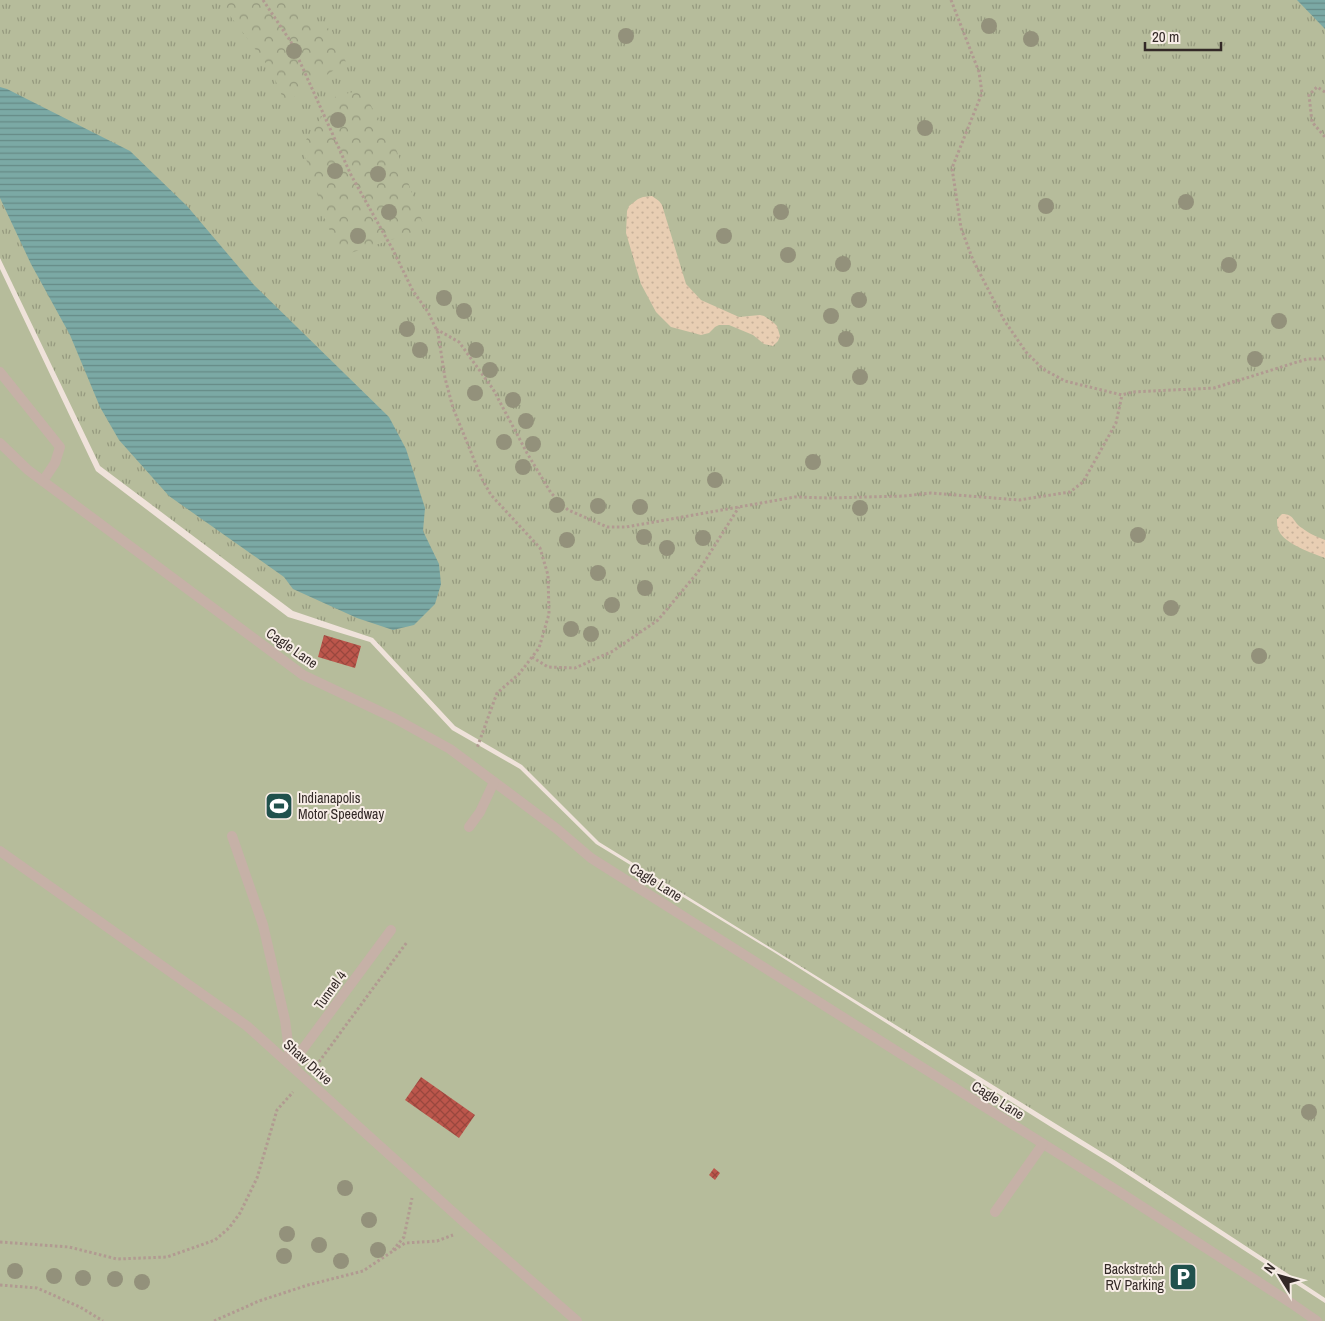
<svg xmlns="http://www.w3.org/2000/svg" width="1325" height="1321" viewBox="0 0 1325 1321" font-family="'Archivo Narrow',sans-serif">
  <style>
    .grass { fill: url(#grass-tufts) }
    .forest { fill: url(#forest-crowns) }
    .sand { fill: url(#sand-dots) }
    .park { fill: #b6bc9b }
    .water { fill: url(#water-rules) }
    .building { fill: url(#building-cross-hatch) }
    .lines { fill: none; stroke-linecap: round; stroke-linejoin: round }
    .path { stroke: #b19a91; stroke-width: 3; stroke-dasharray: 2.5 2.5; stroke-linecap: butt }
    .lane { stroke: #c6b1a7; stroke-width: 10 }
    .tree { fill: #93917b }
    .labels { text-anchor: middle; stroke-width: 4; stroke-linejoin: round; paint-order: stroke }
    .street-label { font-size: 14px; fill: #332927; stroke: #f7ede6 }
    .poi-label { font-size: 14px; fill: #332927; stroke: #f7ede6; text-anchor: start }
  </style>
  <defs>
    <pattern id="grass-tufts" width="24" height="20" patternUnits="userSpaceOnUse" patternTransform="scale(1.25)"><rect width="24" height="20" fill="#b6bc9b"/><path d="M3 7l-1-3M5 7V3M7 7l1-3M15 17l-1-3M17 17v-4M19 17l1-3" fill="none" stroke="#95997e"/></pattern>
    <pattern id="forest-crowns" width="20" height="18" patternUnits="userSpaceOnUse" patternTransform="scale(1.25)"><rect width="20" height="18" fill="#b6bc9b"/><path d="M2 6a3 3 0 1 1 6 0M12 15a3 3 0 1 1 6 0" fill="none" stroke="#95997e"/></pattern>
    <pattern id="sand-dots" width="8" height="8" patternUnits="userSpaceOnUse" patternTransform="scale(1.25)"><rect width="8" height="8" fill="#e8ceb3"/><path d="M2 2h.1M6 6h.1" fill="none" stroke="#c7b19a" stroke-width="1.8" stroke-linecap="round"/></pattern>
    <pattern id="water-rules" width="6" height="5" patternUnits="userSpaceOnUse" patternTransform="scale(1.25)"><rect width="6" height="5" fill="#7ba9a5"/><path d="M0 2.5h6" fill="none" stroke="#658a86"/></pattern>
    <pattern id="building-cross-hatch" width="8" height="8" patternUnits="userSpaceOnUse" patternTransform="scale(1.25)"><rect width="8" height="8" fill="#bc564b"/><path d="M0 0l8 8M0 8l8-8" fill="none" stroke="#99473e"/></pattern>
  </defs>
  <rect width="100%" height="100%" fill="#efe2da"/>
  <path class="grass" d="M0 0H1325V1298L1116 1161 599 842 522 765 455 726 373 638 293 611 100 466 0 258Z"/>
  <g class="forest">
    <path d="M214 0H296L302 24 331 29 346 62 285 103 271 70 225 9Z"/>
    <path d="M362 90 396 149 425 229 341 256 323 215 314 179 301 147 336 96Z"/>
  </g>
  <g class="sand">
    <path d="M652 196 659 201 662 205 686 284 701 300 739 317 760 315 764 316 773 322 777 326 780 336 778 341 773 346 764 344 753 335 729 325H719L715 327 709 333 701 335 671 327 656 312 641 284 626 233 627 211 629 206 638 199 643 197Z"/>
    <path d="M1282 514C1295 514 1293 523 1302 528 1308 533 1317 537 1325 540V558C1312 553 1285 544 1279 531 1277 528 1277 523 1277 519Z"/>
  </g>
  <path class="park" d="M0 269 96 471 288 617 370 642 452 730 520 769 596 844 772 951 1051 1127 1110 1163 1325 1303V1321H0Z"/>
  <g class="water">
    <path d="M1297 0H1325V29Z"/>
    <path d="M0 87 7 89 130 151 187 206 254 285 389 417 406 449 425 508 423 531 439 564 441 584 435 604 414 625 393 630 357 618 293 589 284 577 169 496 119 440 100 407 70 335 31 264 0 198Z"/>
  </g>
  <g class="building">
    <path d="M324 635 361 646 355 668 318 657Z"/>
    <path d="M421 1077 475 1115 459 1138 405 1100Z"/>
    <path d="M714 1168 720 1173 715 1180 709 1175Z"/>
  </g>
  <g class="lines">
    <g class="path">
      <path d="M263 0 291 42 351 175 393 250 413 291 428 312 438 333 445 378 453 408 482 479 491 495 540 548 548 575 549 614 539 648 519 674 497 693 477 748"/>
      <path d="M951 0 979 72 982 93 952 168 961 228 973 260 1004 320 1026 352 1043 369 1065 381 1122 395 1132 392 1214 388 1307 359H1325"/>
      <path d="M1325 92 1317 87 1309 95 1312 122 1325 137"/>
      <path d="M436 329 459 342 493 389 527 453 551 493 568 510 607 527H626L795 497 829 498 904 496 931 493 1019 500 1070 492 1083 482 1116 423 1122 395"/>
      <path d="M532 657 548 667 575 668 613 651 658 620 698 572 739 507"/>
      <path d="M316 1066 407 942"/>
      <path d="M0 1242 69 1247 117 1259 167 1257 215 1240 229 1228 240 1213 257 1178 277 1110 293 1092"/>
      <path d="M393 1250 404 1237 412 1198"/>
      <path d="M0 1285 37 1288 80 1307 103 1321"/>
      <path d="M214 1321 259 1301 308 1285 363 1271 405 1243 437 1241 453 1235"/>
    </g>
    <g class="lane">
      <path d="M0 372 60 447 55 463 43 481"/>
      <path d="M0 443 28 470 303 675 396 719 450 749 557 829 591 858 1121 1193 1291 1303 1317 1321"/>
      <path d="M469 827 480 812 494 782"/>
      <path d="M232 836 263 925 285 1020 291 1065"/>
      <path d="M0 851 247 1026 465 1223 577 1321"/>
      <path d="M291 1065 391 930"/>
      <path d="M995 1212 1043 1144"/>
    </g>
  </g>
  <g class="tree">
    <circle cx="989" cy="26" r="8"/>
    <circle cx="626" cy="36" r="8"/>
    <circle cx="1031" cy="39" r="8"/>
    <circle cx="294" cy="51" r="8"/>
    <circle cx="338" cy="120" r="8"/>
    <circle cx="925" cy="128" r="8"/>
    <circle cx="335" cy="171" r="8"/>
    <circle cx="378" cy="174" r="8"/>
    <circle cx="1186" cy="202" r="8"/>
    <circle cx="1046" cy="206" r="8"/>
    <circle cx="389" cy="212" r="8"/>
    <circle cx="781" cy="212" r="8"/>
    <circle cx="358" cy="236" r="8"/>
    <circle cx="724" cy="236" r="8"/>
    <circle cx="788" cy="255" r="8"/>
    <circle cx="843" cy="264" r="8"/>
    <circle cx="1229" cy="265" r="8"/>
    <circle cx="444" cy="298" r="8"/>
    <circle cx="859" cy="300" r="8"/>
    <circle cx="464" cy="311" r="8"/>
    <circle cx="831" cy="316" r="8"/>
    <circle cx="1279" cy="321" r="8"/>
    <circle cx="407" cy="329" r="8"/>
    <circle cx="846" cy="339" r="8"/>
    <circle cx="420" cy="350" r="8"/>
    <circle cx="476" cy="350" r="8"/>
    <circle cx="1255" cy="359" r="8"/>
    <circle cx="490" cy="370" r="8"/>
    <circle cx="860" cy="377" r="8"/>
    <circle cx="475" cy="393" r="8"/>
    <circle cx="513" cy="400" r="8"/>
    <circle cx="526" cy="421" r="8"/>
    <circle cx="504" cy="442" r="8"/>
    <circle cx="533" cy="444" r="8"/>
    <circle cx="813" cy="462" r="8"/>
    <circle cx="523" cy="467" r="8"/>
    <circle cx="715" cy="480" r="8"/>
    <circle cx="557" cy="505" r="8"/>
    <circle cx="598" cy="506" r="8"/>
    <circle cx="640" cy="507" r="8"/>
    <circle cx="860" cy="508" r="8"/>
    <circle cx="1138" cy="535" r="8"/>
    <circle cx="644" cy="537" r="8"/>
    <circle cx="703" cy="538" r="8"/>
    <circle cx="567" cy="540" r="8"/>
    <circle cx="667" cy="548" r="8"/>
    <circle cx="598" cy="573" r="8"/>
    <circle cx="645" cy="588" r="8"/>
    <circle cx="612" cy="605" r="8"/>
    <circle cx="1171" cy="608" r="8"/>
    <circle cx="571" cy="629" r="8"/>
    <circle cx="591" cy="634" r="8"/>
    <circle cx="1259" cy="656" r="8"/>
    <circle cx="1309" cy="1112" r="8"/>
    <circle cx="345" cy="1188" r="8"/>
    <circle cx="369" cy="1220" r="8"/>
    <circle cx="287" cy="1234" r="8"/>
    <circle cx="319" cy="1245" r="8"/>
    <circle cx="378" cy="1250" r="8"/>
    <circle cx="284" cy="1256" r="8"/>
    <circle cx="341" cy="1261" r="8"/>
    <circle cx="15" cy="1271" r="8"/>
    <circle cx="54" cy="1276" r="8"/>
    <circle cx="83" cy="1278" r="8"/>
    <circle cx="115" cy="1279" r="8"/>
    <circle cx="142" cy="1282" r="8"/>
  </g>
  <defs>
    <symbol id="stadium-square" viewBox="-11 -11 22 22"><rect x="-9" y="-9" width="18" height="18" rx="4" fill="#20514d" stroke="#f7ede6"/><path d="M0-5a6.5 5 0 1 0 0 10a6.5 5 0 1 0 0-10ZM-3.5-1.8h7v3.6h-7Z" fill="#fff"/></symbol>
    <symbol id="parking-square" viewBox="-11 -11 22 22"><rect x="-9" y="-9" width="18" height="18" rx="4" fill="#20514d" stroke="#f7ede6"/><path d="M-3.5-5.5H1a3.5 3.5 0 0 1 0 7H-1V5.5H-3.5ZM-1-3.4V-.6H.8a1.4 1.4 0 0 0 0-2.8Z" fill="#fff"/></symbol>
  </defs>
  <g fill-rule="evenodd">
    <use href="#stadium-square" x="263" y="790" width="32" height="32"/>
    <use href="#parking-square" x="1167" y="1261" width="32" height="32"/>
  </g>
  <g class="labels">
    <g class="street-label">
      <text transform="translate(292 648) rotate(35)" y="5">Cagle Lane</text>
      <text transform="translate(656 882) rotate(32)" y="5">Cagle Lane</text>
      <text transform="translate(330 990) rotate(-54)" y="5">Tunnel 4</text>
      <text transform="translate(308 1062) rotate(42)" y="5">Shaw Drive</text>
      <text transform="translate(998 1100) rotate(32)" y="5">Cagle Lane</text>
    </g>
    <g class="poi-label">
      <text x="298" y="803">Indianapolis<tspan x="298" dy="16">Motor Speedway</tspan></text>
      <text x="1164" y="1274" text-anchor="end">Backstretch<tspan x="1164" dy="16">RV Parking</tspan></text>
    </g>
  </g>
  <g transform="translate(1280 1276) rotate(307)" stroke="#f7ede6" stroke-width="4" paint-order="stroke">
  <path d="M0-4L9 19L0 12L-9 19Z" fill="#332927"/>
  <text y="-8" font-size="14" font-weight="bold" text-anchor="middle" fill="#332927">N</text>
  </g>
  <path d="M1145 42v8h76v-8" fill="none" stroke="#332927" stroke-width="2.5"/>
  <text x="1152" y="42" font-size="15" fill="#332927" stroke="#f7ede6" stroke-width="4" paint-order="stroke">20 m</text>
</svg>
